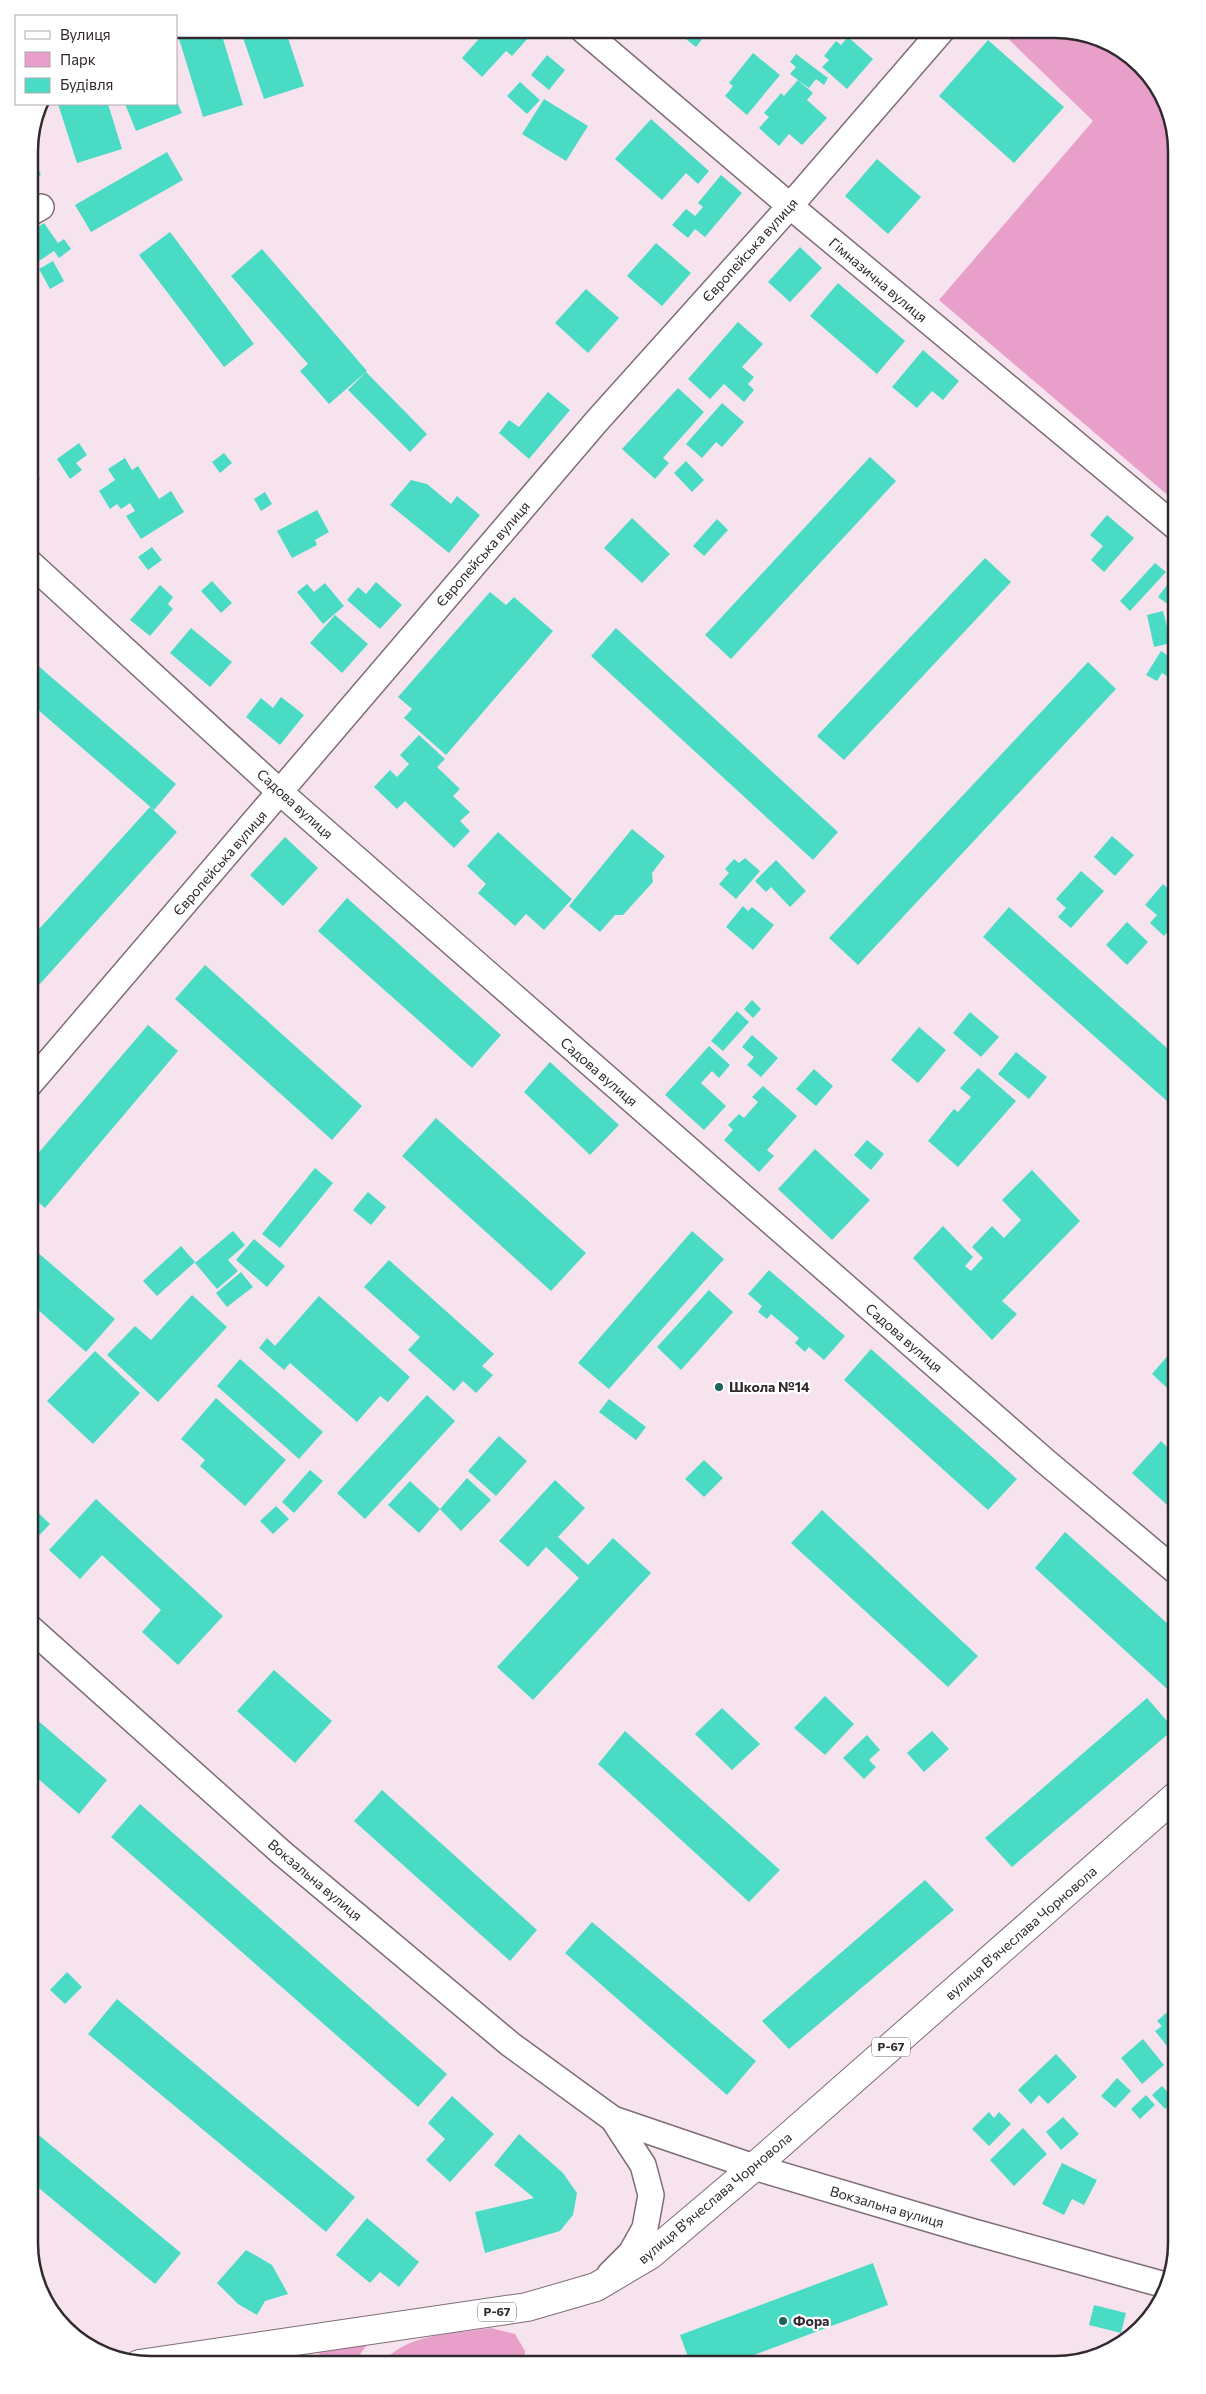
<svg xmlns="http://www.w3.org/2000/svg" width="1206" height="2394" viewBox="0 0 1206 2394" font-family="Commissioner,sans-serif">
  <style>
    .green { fill: #e8a0cb }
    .building { fill: #4adbc5 }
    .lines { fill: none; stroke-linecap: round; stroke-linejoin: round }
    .street-casing { stroke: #7e6d77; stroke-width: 28 }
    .primary-casing { stroke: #7e6d77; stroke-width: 30 }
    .street { stroke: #fff; stroke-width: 25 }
    .primary { stroke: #fff; stroke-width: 28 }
    .poi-dot { fill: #1e665b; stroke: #fff; stroke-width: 2 }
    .labels { text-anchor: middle; stroke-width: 4.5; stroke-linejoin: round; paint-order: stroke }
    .shield { fill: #fff; stroke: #6f696d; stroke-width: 1 }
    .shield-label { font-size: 12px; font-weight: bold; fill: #31292e }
    .street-label { font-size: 14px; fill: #31292e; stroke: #fff }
    .poi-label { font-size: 14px; font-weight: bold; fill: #31292e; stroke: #fff; text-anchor: start }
    .rim { fill: none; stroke: #31292e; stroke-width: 2.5 }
  </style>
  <rect width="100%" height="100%" fill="#f7e3ee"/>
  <g class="green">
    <path d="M998 29H1064L1129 54 1168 104 1177 151V503L939 300 1093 121Z"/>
    <path d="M491 2328 515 2334 525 2351 524 2365H382C402 2333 456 2334 491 2328Z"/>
    <path d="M370 2341 352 2365H332L314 2349Z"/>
    <path d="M286 2356 300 2361 305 2365H231Z"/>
  </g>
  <g class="building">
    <path d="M176 29H220L243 105 203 117Z"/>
    <path d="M240 29H285L304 86 264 99Z"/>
    <path d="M481 29H524L522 31 529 37 512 56 506 51 482 77 462 58 485 32Z"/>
    <path d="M673 29H710L696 47Z"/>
    <path d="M805 29H826L818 39Z"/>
    <path d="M870 29H888L883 37Z"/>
    <path d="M848 37 873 59 847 89 822 67 829 60 824 56 836 41 841 45Z"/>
    <path d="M988 40 1064 107 1014 163 939 96Z"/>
    <path d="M753 53 780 75 747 115 725 96 733 86 729 83Z"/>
    <path d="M796 54 828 78 824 85 816 79 809 88 790 74 796 67 790 62Z"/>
    <path d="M547 55 565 70 549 90 531 75Z"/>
    <path d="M798 80 813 93 807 100 827 118 802 145 789 134 779 146 759 128 769 117 764 113 781 93 784 96Z"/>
    <path d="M520 82 540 100 527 114 507 96Z"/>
    <path d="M544 99 588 126 566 161 522 134Z"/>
    <path d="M176 100 182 113 136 131 125 104H176Z"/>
    <path d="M58 104H108L122 149 77 163Z"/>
    <path d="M651 119 709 171 698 184 686 173 662 200 615 159Z"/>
    <path d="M167 152 183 180 91 232 75 205Z"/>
    <path d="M33 157 41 175 29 181V158Z"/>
    <path d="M877 159 921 197 888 234 845 196Z"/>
    <path d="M721 175 742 193 705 237 695 229 688 238 672 225 686 209 695 216 703 207 698 203Z"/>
    <path d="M44 223 58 243 64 239 71 249 59 258 54 251 36 263 29 252V233Z"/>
    <path d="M170 232 254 344 224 367 139 255Z"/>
    <path d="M656 243 691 273 662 306 627 276Z"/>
    <path d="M800 247 822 268 790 302 768 282Z"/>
    <path d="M262 249 367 371 329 404 300 371 308 364 231 276Z"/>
    <path d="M53 261 64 281 50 289 39 269Z"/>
    <path d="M838 283 905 341 877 374 810 316Z"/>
    <path d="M586 289 619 318 588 353 555 323Z"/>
    <path d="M738 322 763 344 742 367 754 377 748 384 754 390 744 402 724 384 710 399 688 379Z"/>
    <path d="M923 350 959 381 943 400 932 391 917 408 892 387Z"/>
    <path d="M366 372 427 434 410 452 348 390Z"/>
    <path d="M678 388 704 412 663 458 669 463 655 479 622 449Z"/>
    <path d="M548 392 570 410 529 459 499 433 509 420 519 427Z"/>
    <path d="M722 403 744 422 722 447 716 442 702 458 686 444Z"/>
    <path d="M79 443 87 455 76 463 82 470 70 479 57 459Z"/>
    <path d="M224 453 232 463 220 473 212 462Z"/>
    <path d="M870 457 896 481 731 659 705 635Z"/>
    <path d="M125 458 132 470 138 466 159 499 171 491 184 512 141 539 126 516 135 511 130 503 121 509 117 504 110 509 99 491 115 480 108 469Z"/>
    <path d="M686 461 704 480 692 492 674 473Z"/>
    <path d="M29 469 40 479 29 492Z"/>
    <path d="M411 480 427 484 451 504 457 496 480 515 449 553 390 505Z"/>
    <path d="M265 492 272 504 261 511 254 499Z"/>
    <path d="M317 510 329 532 315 540 317 545 292 558 277 531Z"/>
    <path d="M1107 515 1134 538 1104 572 1091 560 1103 546 1090 535Z"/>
    <path d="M632 518 670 554 642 583 604 548Z"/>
    <path d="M717 519 728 530 704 556 693 546Z"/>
    <path d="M152 547 162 560 148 570 138 557Z"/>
    <path d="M985 558 1011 582 844 760 817 736Z"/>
    <path d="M1155 563 1166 572 1130 611 1120 601Z"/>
    <path d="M1177 579V611L1158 597 1170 581Z"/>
    <path d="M212 581 232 603 221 613 201 591Z"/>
    <path d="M376 582 402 605 380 629 347 600 358 587 366 594Z"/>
    <path d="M325 583 344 606 323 624 297 592 307 584 314 592Z"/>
    <path d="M160 585 173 597 168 604 173 609 150 636 130 620Z"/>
    <path d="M490 592 506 605 514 597 553 631 446 755 404 718 412 709 398 697Z"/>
    <path d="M1163 611 1171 643 1154 647 1147 615Z"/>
    <path d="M335 615 368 644 342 673 310 643Z"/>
    <path d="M191 628 232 662 210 687 170 653Z"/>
    <path d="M616 628 838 832 813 860 591 656Z"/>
    <path d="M1161 651 1177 662V669L1171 679 1162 673 1157 681 1146 675Z"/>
    <path d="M29 658 176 784 154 810 29 702Z"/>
    <path d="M1088 662 1116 689 858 965 829 938Z"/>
    <path d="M281 697 304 715 280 745 246 717 261 698 273 708Z"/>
    <path d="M419 735 445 759 437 767 460 789 453 796 470 812 460 821 470 831 454 848 405 801 397 809 374 787 390 770 397 777 409 764 400 755Z"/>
    <path d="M150 807 177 832 39 985 29 976V940Z"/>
    <path d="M632 829 665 856 652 873 653 882 623 915H615L600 932 569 906Z"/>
    <path d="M498 832 572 899 544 930 526 914 515 926 478 893 486 884 467 866Z"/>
    <path d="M1112 836 1134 855 1115 876 1094 857Z"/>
    <path d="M285 837 318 868 283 906 250 875Z"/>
    <path d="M745 858 760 871 736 899 719 884 729 873 725 869 734 859 739 863Z"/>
    <path d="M776 860 806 891 790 907 771 887 766 892 755 881Z"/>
    <path d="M1081 871 1104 891 1071 928 1058 917 1066 908 1056 899Z"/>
    <path d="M1163 884 1177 896V921L1164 936 1150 923 1157 915 1145 905Z"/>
    <path d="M347 898 501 1035 472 1068 318 931Z"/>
    <path d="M743 906 748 911 752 907 774 925 753 950 726 927Z"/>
    <path d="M1009 907 1177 1057V1110L983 937Z"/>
    <path d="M1127 922 1148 942 1127 965 1106 945Z"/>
    <path d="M205 965 362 1106 332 1140 175 999Z"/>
    <path d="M752 1000 761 1009 753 1018 744 1009Z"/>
    <path d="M737 1011 749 1022 723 1051 711 1041Z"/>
    <path d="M970 1012 999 1037 981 1057 953 1033Z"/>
    <path d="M148 1025 178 1051 45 1208 29 1194V1164Z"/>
    <path d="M919 1027 946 1050 918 1083 891 1060Z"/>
    <path d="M752 1035 778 1058 761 1077 747 1065 754 1057 742 1047Z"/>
    <path d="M709 1046 730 1065 719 1078 712 1071 701 1083 726 1106 704 1130 665 1095Z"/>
    <path d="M1016 1052 1047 1077 1029 1099 998 1074Z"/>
    <path d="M550 1062 619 1125 590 1155 524 1092Z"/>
    <path d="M978 1068 1016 1101 958 1167 928 1141 954 1109 958 1112 971 1097 960 1088Z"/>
    <path d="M814 1069 833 1086 816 1106 796 1089Z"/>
    <path d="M763 1086 797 1116 767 1150 774 1156 759 1172 724 1140 733 1130 728 1125 739 1114 744 1118 758 1102 752 1097Z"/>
    <path d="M436 1118 586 1253 551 1291 402 1156Z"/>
    <path d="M867 1140 884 1154 871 1170 854 1155Z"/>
    <path d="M815 1149 870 1200 832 1240 778 1189Z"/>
    <path d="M315 1168 333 1183 280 1248 262 1234Z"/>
    <path d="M1032 1170 1080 1221 1002 1301 1017 1314 992 1340 913 1258 943 1226 973 1257 965 1266 971 1271 983 1258 972 1247 992 1226 1004 1238 1021 1220 1002 1200Z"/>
    <path d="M368 1192 386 1207 371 1225 353 1210Z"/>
    <path d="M233 1231 245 1245 228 1260 238 1271 217 1289 195 1263Z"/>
    <path d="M692 1231 724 1259 609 1389 578 1363Z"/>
    <path d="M254 1239 285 1266 267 1287 236 1260Z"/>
    <path d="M29 1245 115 1319 86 1352 29 1302Z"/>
    <path d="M181 1246 195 1262 157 1296 143 1281Z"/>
    <path d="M389 1260 494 1354 482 1366 493 1375 476 1393 463 1381 454 1391 408 1350 420 1337 364 1287Z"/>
    <path d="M769 1270 845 1336 824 1360 809 1347 805 1352 795 1343 799 1338 771 1314 767 1319 758 1312 762 1306 748 1294Z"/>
    <path d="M241 1272 253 1287 227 1307 216 1293Z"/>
    <path d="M709 1290 733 1312 681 1370 657 1347Z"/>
    <path d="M192 1295 227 1327 158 1402 107 1355 135 1326 151 1340Z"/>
    <path d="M319 1296 410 1377 388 1402 380 1396 357 1422 290 1363 284 1370 259 1348 267 1338 275 1346Z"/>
    <path d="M1177 1345V1397L1152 1374Z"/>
    <path d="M871 1349 1017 1479 988 1510 844 1380Z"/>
    <path d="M95 1351 140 1393 93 1444 47 1401Z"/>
    <path d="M240 1359 323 1432 299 1459 217 1386Z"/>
    <path d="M427 1395 455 1421 365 1519 337 1493Z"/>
    <path d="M216 1398 286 1460 245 1506 200 1466 205 1460 181 1439Z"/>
    <path d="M609 1399 646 1427 636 1440 599 1412Z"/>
    <path d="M499 1436 527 1461 496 1496 468 1471Z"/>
    <path d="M1161 1441 1177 1457V1514L1132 1473Z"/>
    <path d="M704 1460 723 1478 704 1497 685 1479Z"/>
    <path d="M310 1470 323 1481 294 1513 282 1502Z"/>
    <path d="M467 1478 491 1500 461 1531 440 1509 419 1533 388 1505 410 1481 440 1509Z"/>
    <path d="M555 1480 585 1508 558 1537 588 1565 613 1538 651 1573 533 1700 497 1667 579 1578 546 1547 528 1567 499 1541Z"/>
    <path d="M96 1499 223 1616 178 1665 142 1632 161 1610 102 1555 80 1579 49 1550Z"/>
    <path d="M29 1504 50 1524 29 1546Z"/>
    <path d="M276 1506 289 1519 273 1534 260 1521Z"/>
    <path d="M822 1510 978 1656 948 1687 791 1543Z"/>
    <path d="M1065 1532 1177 1632V1698L1035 1568Z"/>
    <path d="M274 1670 332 1721 295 1763 237 1711Z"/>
    <path d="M825 1696 854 1724 825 1755 794 1728Z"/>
    <path d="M1147 1698 1174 1729 1012 1867 985 1838Z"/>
    <path d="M722 1708 760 1744 732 1770 695 1734Z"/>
    <path d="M29 1713 107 1780 79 1814 29 1771Z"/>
    <path d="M625 1731 780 1870 749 1902 598 1764Z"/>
    <path d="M932 1731 949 1749 924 1772 907 1753Z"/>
    <path d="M867 1735 880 1750 869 1760 876 1767 864 1779 843 1758Z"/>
    <path d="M382 1790 537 1930 510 1961 354 1821Z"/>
    <path d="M140 1804 447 2074 418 2107 111 1837Z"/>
    <path d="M925 1880 954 1910 789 2049 762 2021Z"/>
    <path d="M592 1922 756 2061 727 2095 565 1953Z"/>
    <path d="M29 1968 38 1976 29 1986Z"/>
    <path d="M67 1972 82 1987 65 2004 50 1990Z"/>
    <path d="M117 1999 355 2197 326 2232 88 2034Z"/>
    <path d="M1166 2013 1171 2019 1177 2013V2046L1171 2051 1155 2031 1162 2026 1157 2021Z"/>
    <path d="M1143 2039 1164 2065 1142 2084 1121 2058Z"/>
    <path d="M1056 2054 1077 2077 1048 2104 1039 2095 1031 2104 1018 2090Z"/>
    <path d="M1117 2078 1131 2091 1115 2108 1101 2096Z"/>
    <path d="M1162 2086 1175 2100 1165 2109 1152 2095Z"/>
    <path d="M1146 2095 1155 2105 1140 2119 1131 2109Z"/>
    <path d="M452 2096 494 2134 450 2182 426 2160 445 2139 428 2123Z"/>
    <path d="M989 2112 994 2118 999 2112 1011 2124 989 2146 972 2129Z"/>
    <path d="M1063 2117 1079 2134 1061 2150 1046 2132Z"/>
    <path d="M29 2127 181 2253 155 2284 29 2180Z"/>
    <path d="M1023 2128 1047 2154 1014 2186 990 2160Z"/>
    <path d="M519 2134 563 2173 577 2193 573 2215 560 2231 485 2253 475 2212 534 2198 494 2165Z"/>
    <path d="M1062 2163 1097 2180 1084 2205 1072 2199 1064 2215 1042 2204Z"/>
    <path d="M1175 2216 1177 2217 1176 2248 1167 2246Z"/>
    <path d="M367 2218 419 2262 399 2287 380 2272 370 2283 336 2255Z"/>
    <path d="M246 2250 272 2265 288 2294 265 2301 257 2315 238 2304 217 2283Z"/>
    <path d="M873 2263 888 2305 727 2365H691L680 2335Z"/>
    <path d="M1094 2305 1126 2313 1121 2333 1089 2325Z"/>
  </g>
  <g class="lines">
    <defs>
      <g id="street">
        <path d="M582 29 790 206 1177 528"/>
        <path d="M29 214 41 207"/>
        <path d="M29 562 281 793 1045 1461 1177 1572"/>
        <path d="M29 1085 596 422 790 206 943 29"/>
        <path d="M29 1627 282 1853 510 2044 613 2119 754 2167 970 2231 1165 2285"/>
        <path d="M610 2274 631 2253 645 2228 651 2195 643 2165 613 2119"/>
      </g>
      <path id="primary" d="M139 2364 527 2307 596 2287 650 2255 754 2167 1177 1795"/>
    </defs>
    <use href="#street" class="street-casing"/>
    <use href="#primary" class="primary-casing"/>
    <use href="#street" class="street"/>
    <use href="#primary" class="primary"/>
  </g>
  <g class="poi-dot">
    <circle cx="719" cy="1387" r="5"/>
    <circle cx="783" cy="2321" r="5"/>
  </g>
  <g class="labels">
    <g class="shield">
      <rect x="872" y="2037.5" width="38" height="19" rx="4"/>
      <rect x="478" y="2302.5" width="38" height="19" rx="4"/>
    </g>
    <g class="shield-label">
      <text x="891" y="2051">Р-67</text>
      <text x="497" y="2316">Р-67</text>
    </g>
    <g class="street-label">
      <text transform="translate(750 250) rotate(-48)" y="5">Європейська вулиця</text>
      <text transform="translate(878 280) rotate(40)" y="5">Гімназична вулиця</text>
      <text transform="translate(483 554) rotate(-49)" y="5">Європейська вулиця</text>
      <text transform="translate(295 804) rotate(42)" y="5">Садова вулиця</text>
      <text transform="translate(220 863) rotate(-49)" y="5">Європейська вулиця</text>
      <text transform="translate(599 1072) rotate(41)" y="5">Садова вулиця</text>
      <text transform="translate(904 1338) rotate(41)" y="5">Садова вулиця</text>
      <text transform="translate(315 1880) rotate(40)" y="5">Вокзальна вулиця</text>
      <text transform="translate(1021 1933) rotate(-41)" y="5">вулиця В'ячеслава Чорновола</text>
      <text transform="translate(715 2198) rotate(-40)" y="5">вулиця В'ячеслава Чорновола</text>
      <text transform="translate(887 2207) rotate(16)" y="5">Вокзальна вулиця</text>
    </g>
    <g class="poi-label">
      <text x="729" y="1392">Школа №14</text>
      <text x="793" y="2326">Фора</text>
    </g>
  </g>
  <path d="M0 0H1206V2394H0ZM151 38H1055A113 113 0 0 1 1168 151V2243A113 113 0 0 1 1055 2356H151A113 113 0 0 1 38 2243V151A113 113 0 0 1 151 38Z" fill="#fff" fill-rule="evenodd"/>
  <path class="rim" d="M151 38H1055A113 113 0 0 1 1168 151V2243A113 113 0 0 1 1055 2356H151A113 113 0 0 1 38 2243V151A113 113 0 0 1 151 38Z"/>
  <rect x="15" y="15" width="162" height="90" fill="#ffffff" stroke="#ada9ab"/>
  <rect x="25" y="31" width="25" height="8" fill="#ffffff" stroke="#ada9ab"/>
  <text x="60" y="40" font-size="15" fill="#31292e">Вулиця</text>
  <rect x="25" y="52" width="25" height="15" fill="#e8a0cb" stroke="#ada9ab"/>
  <text x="60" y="65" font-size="15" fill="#31292e">Парк</text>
  <rect x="25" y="78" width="25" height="15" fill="#4adbc5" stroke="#ada9ab"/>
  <text x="60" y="90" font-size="15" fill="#31292e">Будівля</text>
</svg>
